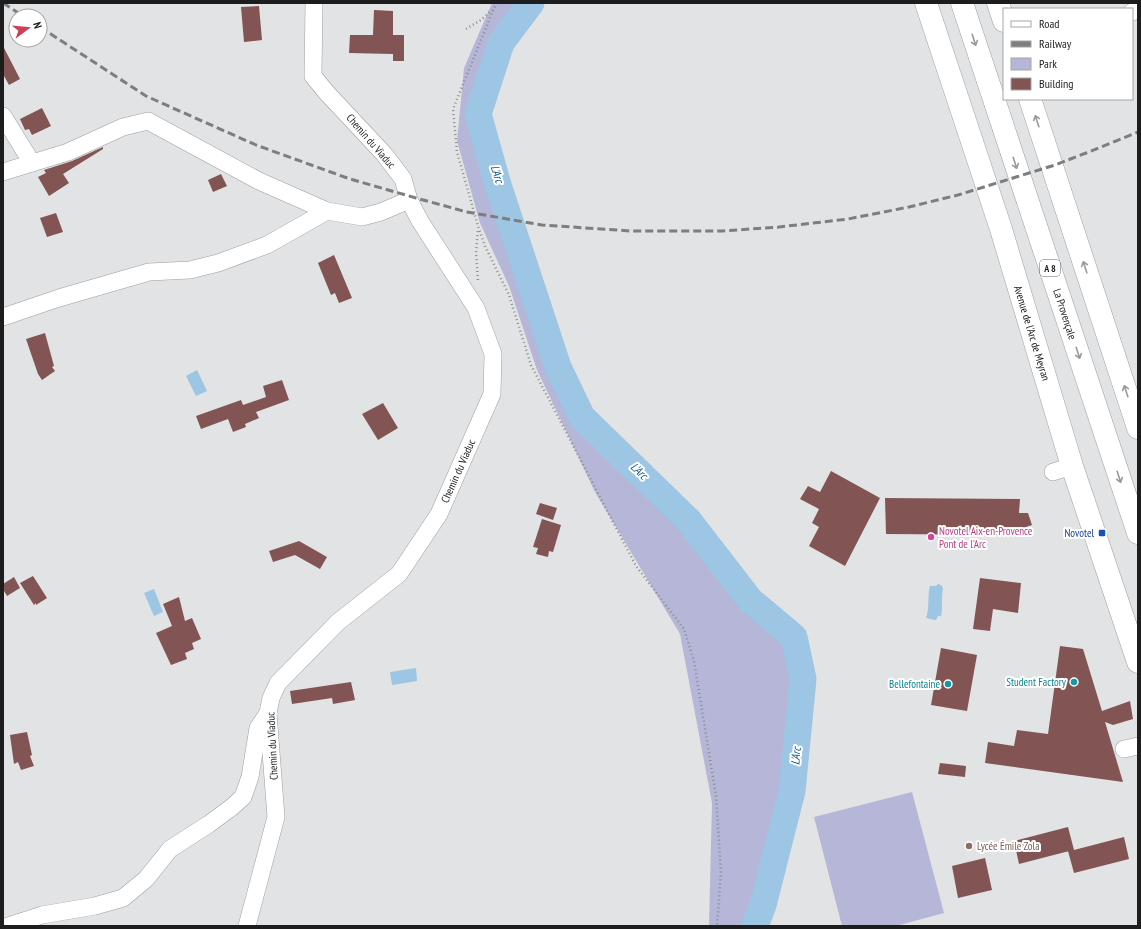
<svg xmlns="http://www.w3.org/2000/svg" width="1141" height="929" viewBox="0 0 1141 929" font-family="'PT Sans Narrow',sans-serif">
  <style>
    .green { fill: #b5b6d8 }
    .water { fill: #9dc5e4 }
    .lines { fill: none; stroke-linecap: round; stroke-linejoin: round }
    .river { stroke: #9dc5e4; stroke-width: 27 }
    .building { fill: #825453 }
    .minor-casing { stroke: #9d9ea0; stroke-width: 18 }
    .major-casing { stroke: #9d9ea0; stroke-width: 23 }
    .highway-casing { stroke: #9d9ea0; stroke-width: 23 }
    .path { stroke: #8c8d8e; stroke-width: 2.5; stroke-dasharray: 1 3; stroke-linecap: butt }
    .minor { stroke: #fff; stroke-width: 17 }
    .major { stroke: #fff; stroke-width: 22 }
    .highway { stroke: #fff; stroke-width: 22 }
    .rail { stroke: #7d7e7f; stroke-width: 3; stroke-dasharray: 8 4; stroke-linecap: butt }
    .oneway { stroke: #99999a }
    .transit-dot { fill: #1a4fb4; stroke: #fff; stroke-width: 1.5 }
    .hotel-dot { fill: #d1479c; stroke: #fff; stroke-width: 1.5 }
    .culture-dot { fill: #0f9aa8; stroke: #fff; stroke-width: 1.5 }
    .education-dot { fill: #8d6e63; stroke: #fff; stroke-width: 1.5 }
    .labels { text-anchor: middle; stroke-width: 4; stroke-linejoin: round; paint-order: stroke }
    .shield { fill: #fff; stroke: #616162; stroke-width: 1 }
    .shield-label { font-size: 10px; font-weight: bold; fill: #1d1d1e }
    .street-label { font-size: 11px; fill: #1d1d1e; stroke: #fff }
    .hotel-label { font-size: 11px; fill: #b23c85; stroke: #fff; text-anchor: start }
    .transit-label { font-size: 11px; fill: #164399; stroke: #fff; text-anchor: end }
    .culture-label { font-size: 11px; fill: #0d838f; stroke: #fff; text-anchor: end }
    .education-label { font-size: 11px; fill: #785e54; stroke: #fff; text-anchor: start }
    .water-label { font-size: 12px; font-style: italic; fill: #165880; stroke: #fff }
  </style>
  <rect width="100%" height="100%" fill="#e2e3e5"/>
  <g class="green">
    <path d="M492 3H531L501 43 478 114 498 185 558 367 582 417 689 521 750 600 794 637 803 679 792 791 763 905 755 926H709L712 803 680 634 595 492 537 370 509 286 480 223 457 141 464 68Z"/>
    <path d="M912 792 944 913 896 926H842L814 817Z"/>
  </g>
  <g class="water">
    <path d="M197 370 207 391 196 396 186 376Z"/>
    <path d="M938 584 941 585 943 588C941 599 943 607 941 616H938L936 620H935L926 618C930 608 927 597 930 586H936Z"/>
    <path d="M154 589 163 612 154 616 144 593Z"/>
    <path d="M416 668 417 681 392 685 390 672Z"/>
  </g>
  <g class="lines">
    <path class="river" d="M531 3 501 43 478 114 498 185 558 367 582 417 689 521 750 600 794 637 803 679 792 791 763 905 755 926"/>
  </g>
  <g class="building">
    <path d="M259 6 262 40 244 42 241 7Z"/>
    <path d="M374 10 393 11V35H404V61H393V54L349 53 350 35H373Z"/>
    <path d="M3 46 20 79 9 85 3 74Z"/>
    <path d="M42 108 51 126 32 135 29 129 25 130 20 119Z"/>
    <path d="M103 147V149L63 174 69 183 49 196 38 177 46 173 44 170 72 161Z"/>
    <path d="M221 174 227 186 213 192 208 180Z"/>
    <path d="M56 213 63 232 47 237 40 218Z"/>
    <path d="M334 255 352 298 339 303 335 293 331 295 318 263Z"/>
    <path d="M45 333 54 366 52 367 55 371 42 380 38 374 26 339Z"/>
    <path d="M282 380 289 400 256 412 259 418 245 424 246 427 233 432 228 419 201 429 196 416 241 400 243 405 266 397 263 386Z"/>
    <path d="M383 403 398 428 378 440 362 414Z"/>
    <path d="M831 471 880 498 845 566 809 546 819 527 812 523 819 509 800 499 808 486 820 492Z"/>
    <path d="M885 498 1020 499 1019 513H1028L1032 525 1020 529 1019 535 886 534Z"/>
    <path d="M540 503 557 508 553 520 536 514Z"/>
    <path d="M542 519 561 525 553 552 549 551 548 557 536 554 538 548 533 547Z"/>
    <path d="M299 541 327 557 320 569 295 555 273 562 269 551Z"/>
    <path d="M33 576 47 598 36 605V603L34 605 20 583Z"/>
    <path d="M14 577 20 588 7 596 3 589V584Z"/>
    <path d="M980 578 1021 583 1018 613 993 609 990 631 973 629Z"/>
    <path d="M179 597 185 621 192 618 201 639 192 643 194 649 185 653 187 659 171 665 156 633 172 626 163 604Z"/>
    <path d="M1060 646 1083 649 1102 711 1130 701 1133 719 1113 725 1105 722 1123 782 985 763 988 742 1014 746 1017 730 1048 734Z"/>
    <path d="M941 648 977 655 967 711 931 705Z"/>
    <path d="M351 682 355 700 333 704 332 698 292 704 290 691Z"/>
    <path d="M27 732 32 755 30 756 34 766 21 770 18 762 14 764 10 735Z"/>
    <path d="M940 763 966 766 965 777 938 774Z"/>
    <path d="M1068 827 1074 850 1124 837 1129 859 1074 873 1068 851 1073 850 1019 864 1014 841Z"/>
    <path d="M985 858 992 890 958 898 952 866Z"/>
  </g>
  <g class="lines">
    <defs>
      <g id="minor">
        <path d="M1132 12 1138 10"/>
        <path d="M3 116 32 163"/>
        <path d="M3 172 68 152 123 127 148 121 259 181 327 211"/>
        <path d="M3 317 59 298 149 272 190 270 218 263 267 245 327 211 362 217 381 212 409 200"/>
        <path d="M1053 472 1072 466"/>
        <path d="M1124 749 1138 746"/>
        <path d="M8 926 42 915 95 906 123 898 146 879 170 849 209 824 232 807 243 797 250 777 258 728 268 713"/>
        <path d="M247 926 276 817 268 713 271 698 278 683 338 622 399 574 439 514 492 394 493 354 476 308 420 221 409 200 403 179 384 154 326 92 313 76 314 3"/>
      </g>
      <path id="major" d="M926 3 1001 229 1072 466 1138 662"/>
      <g id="highway">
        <path d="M962 3 1138 533"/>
        <path d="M998 3 1004 21"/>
        <path d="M1030 99 1138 428"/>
      </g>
    </defs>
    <use href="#minor" class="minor-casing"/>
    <use href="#major" class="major-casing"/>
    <use href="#highway" class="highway-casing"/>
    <g class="path">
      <path d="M497 3 494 8 453 109 457 152 478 226 485 246 509 295 531 365 636 566 684 629 694 661 716 796 721 872 717 926"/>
      <path d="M466 29 481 20 492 10"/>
      <path d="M478 280 476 253 478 229"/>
    </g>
    <use href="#minor" class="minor"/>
    <use href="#major" class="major"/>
    <use href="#highway" class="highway"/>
    <g class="rail">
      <path d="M3 3 23 16"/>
      <path d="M40 27 146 96 256 145 350 179 416 198 467 212 542 225 631 231H722L779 227 848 219 909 207 958 195 1055 165 1086 153 1138 132"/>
    </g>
  </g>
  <defs><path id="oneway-shaft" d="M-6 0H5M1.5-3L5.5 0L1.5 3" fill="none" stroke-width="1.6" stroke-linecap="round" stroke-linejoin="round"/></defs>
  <g class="oneway">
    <use href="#oneway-shaft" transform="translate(974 40) rotate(72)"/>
    <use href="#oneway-shaft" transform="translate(1037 121) rotate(-108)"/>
    <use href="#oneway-shaft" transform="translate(1015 163) rotate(72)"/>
    <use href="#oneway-shaft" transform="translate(1085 267) rotate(-108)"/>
    <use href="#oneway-shaft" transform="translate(1078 353) rotate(72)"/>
    <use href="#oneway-shaft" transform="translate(1126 391) rotate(-108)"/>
    <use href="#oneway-shaft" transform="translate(1119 477) rotate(72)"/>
  </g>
  <rect class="transit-dot" x="1098" y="529" width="8" height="8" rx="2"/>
  <circle class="hotel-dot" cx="931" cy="537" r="4"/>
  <g class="culture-dot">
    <circle cx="1074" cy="682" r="4"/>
    <circle cx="948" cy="684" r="4"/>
  </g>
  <circle class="education-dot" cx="969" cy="846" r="4"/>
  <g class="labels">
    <rect class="shield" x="1040" y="260" width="20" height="16" rx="3"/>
    <g class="shield-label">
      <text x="1050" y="272">A 8</text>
    </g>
    <g class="street-label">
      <text transform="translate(371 141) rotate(49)" y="4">Chemin du Viaduc</text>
      <text transform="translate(1065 314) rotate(72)" y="4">La Provençale</text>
      <text transform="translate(1032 333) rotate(73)" y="4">Avenue de l'Arc de Meyran</text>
      <text transform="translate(458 471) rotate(-66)" y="4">Chemin du Viaduc</text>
      <text transform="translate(272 746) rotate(-93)" y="4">Chemin du Viaduc</text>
    </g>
    <g class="hotel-label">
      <text x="939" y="535">Novotel Aix-en-Provence<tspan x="939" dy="13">Pont de l'Arc</tspan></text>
    </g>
    <g class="transit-label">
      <text x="1094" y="537">Novotel</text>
    </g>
    <g class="culture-label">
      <text x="1066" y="686">Student Factory</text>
      <text x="940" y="688">Bellefontaine</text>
    </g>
    <g class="education-label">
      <text x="977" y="850">Lycée Émile Zola</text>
    </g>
    <g class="water-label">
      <text transform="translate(497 174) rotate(72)" y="4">L'Arc</text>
      <text transform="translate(639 471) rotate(44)" y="4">L'Arc</text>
      <text transform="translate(796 756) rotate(-85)" y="4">L'Arc</text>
    </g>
  </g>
  <rect width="1141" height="929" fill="none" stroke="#1d1d1e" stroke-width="8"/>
  <rect x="1003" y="8" width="130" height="92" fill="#ffffff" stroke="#a5a5a5"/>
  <rect x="1011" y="21" width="20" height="6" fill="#ffffff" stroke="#a5a5a5"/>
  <text x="1039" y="28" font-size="12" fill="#1d1d1e">Road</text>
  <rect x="1011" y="41" width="20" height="6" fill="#7d7e7f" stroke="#a5a5a5"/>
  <text x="1039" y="48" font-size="12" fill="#1d1d1e">Railway</text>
  <rect x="1011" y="58" width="20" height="12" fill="#b5b6d8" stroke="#a5a5a5"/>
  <text x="1039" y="68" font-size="12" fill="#1d1d1e">Park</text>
  <rect x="1011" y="78" width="20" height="12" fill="#825453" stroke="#a5a5a5"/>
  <text x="1039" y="88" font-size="12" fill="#1d1d1e">Building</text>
  <g transform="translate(28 28) rotate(74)"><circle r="19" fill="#ffffff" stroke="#a5a5a5"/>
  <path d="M0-3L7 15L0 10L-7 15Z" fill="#cf3e57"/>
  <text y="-6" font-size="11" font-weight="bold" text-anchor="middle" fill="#1d1d1e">N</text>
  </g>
</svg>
